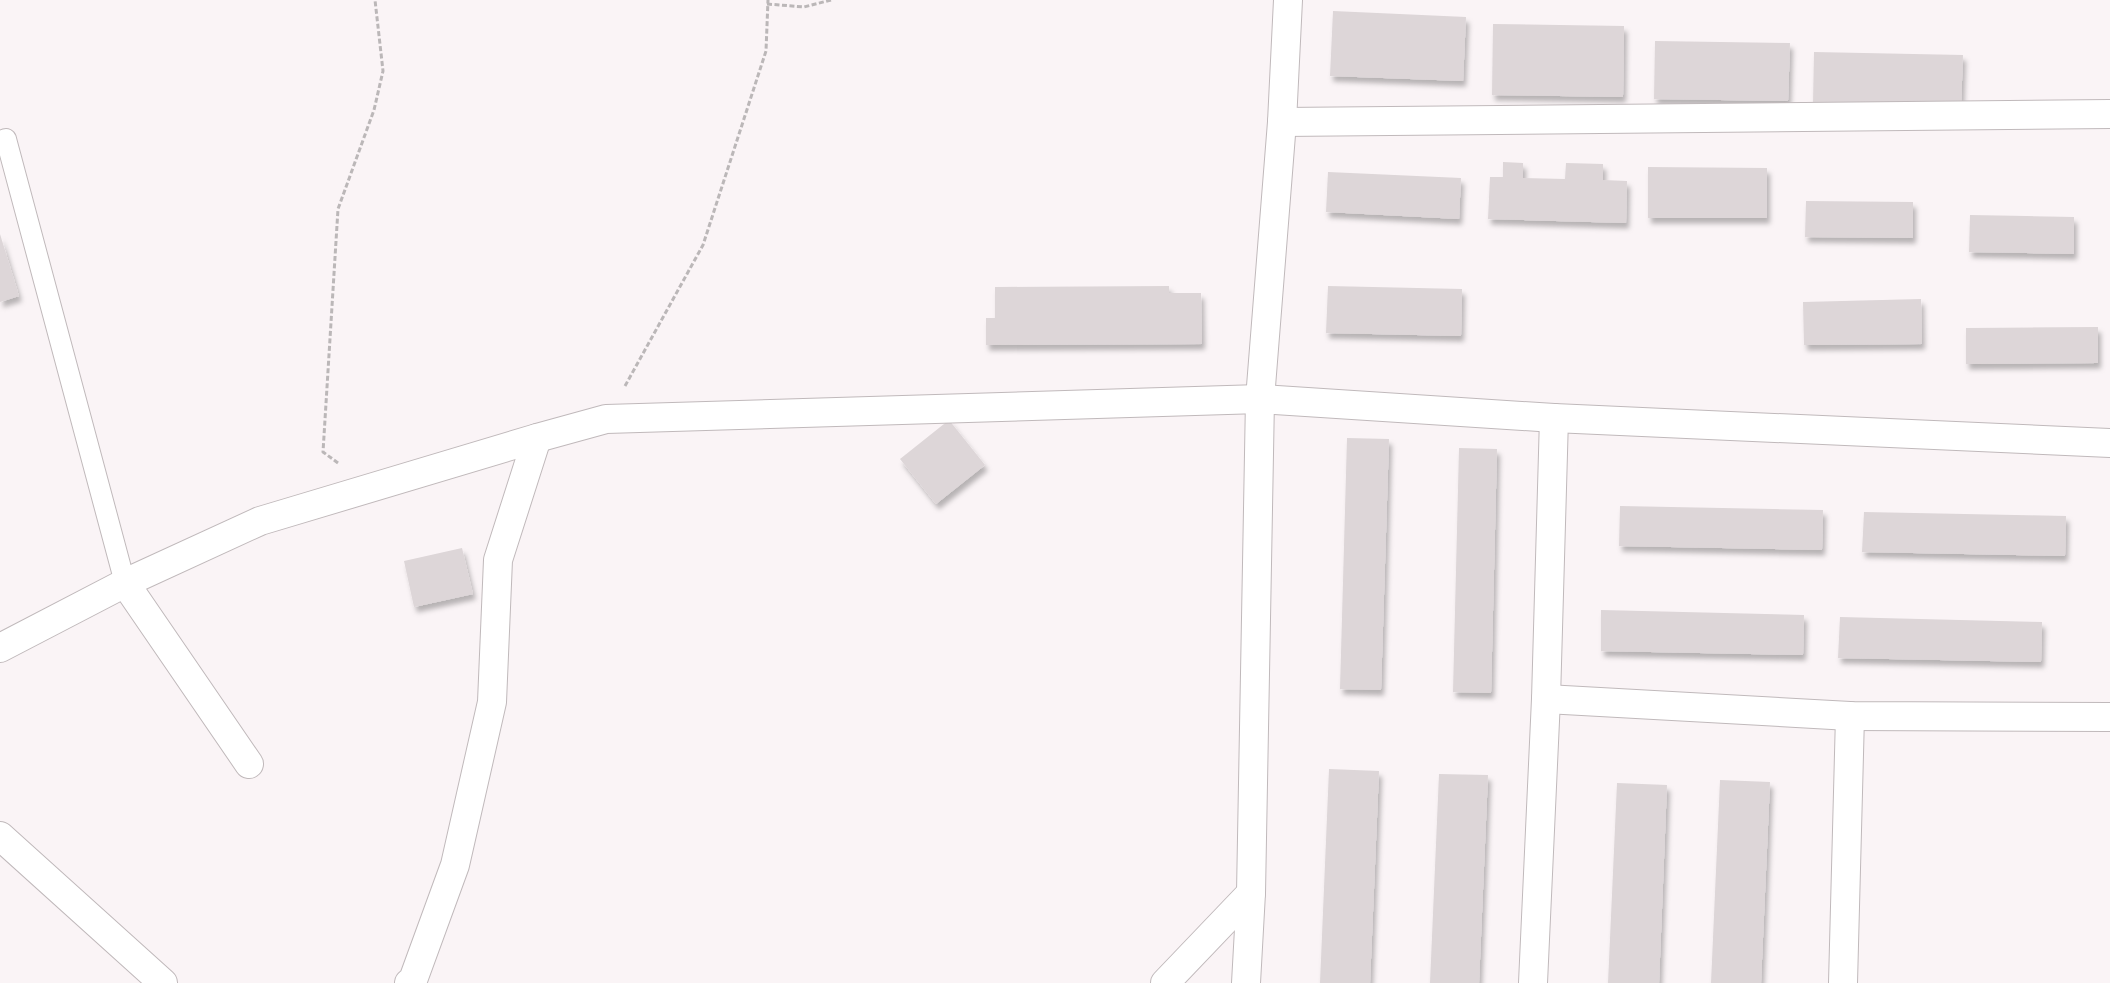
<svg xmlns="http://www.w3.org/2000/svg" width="2110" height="983" viewBox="0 0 2110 983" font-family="Barlow,sans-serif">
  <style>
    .building { fill: #ddd6d8; filter: url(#shadow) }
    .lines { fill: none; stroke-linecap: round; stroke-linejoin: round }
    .service-casing { stroke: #c0b9bb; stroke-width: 22 }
    .minor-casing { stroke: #c0b9bb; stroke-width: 30 }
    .path { stroke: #bbb7b8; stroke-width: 3; stroke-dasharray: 5 2.5; stroke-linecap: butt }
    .service { stroke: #fff; stroke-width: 20 }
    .minor { stroke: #fff; stroke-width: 28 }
  </style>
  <defs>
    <filter id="shadow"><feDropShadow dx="3" dy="5.5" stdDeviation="2.5" flood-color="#0004"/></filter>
  </defs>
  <rect width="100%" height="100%" fill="#faf4f6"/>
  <g class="building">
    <path d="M1333 11 1466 17 1463 81 1330 76Z"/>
    <path d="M1493 24 1624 26 1623 97 1492 95Z"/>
    <path d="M1655 41 1790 43 1788 101 1654 99Z"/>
    <path d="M1814 52 1963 55 1961 107 1813 104Z"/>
    <path d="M1503 162 1523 163V178L1565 179 1566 163 1603 164V180L1627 181 1626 223 1488 219 1490 177H1503Z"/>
    <path d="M1648 167 1767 168V218H1648Z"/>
    <path d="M1328 172 1461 178 1459 219 1326 212Z"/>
    <path d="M1806 201 1913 202V238L1805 237Z"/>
    <path d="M1970 215 2074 217V254L1969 252Z"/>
    <path d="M0 234 19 296 0 302Z"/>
    <path d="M1169 286V293H1201L1202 344 986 345V318H995V287Z"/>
    <path d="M1328 286 1462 289 1461 336 1326 333Z"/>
    <path d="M1921 299 1922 344 1804 345 1803 302Z"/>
    <path d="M2098 327V363L1966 364V328Z"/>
    <path d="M949 420 985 465 936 504 900 459Z"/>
    <path d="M1347 438 1389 439 1381 690 1340 689Z"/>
    <path d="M1459 448 1497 449 1491 693 1453 692Z"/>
    <path d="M1620 506 1823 510 1822 550 1619 546Z"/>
    <path d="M1864 512 2066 516 2065 556 1862 552Z"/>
    <path d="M462 548 473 594 414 607 404 561Z"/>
    <path d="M1601 610 1804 615 1803 655 1601 651Z"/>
    <path d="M1840 617 2042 622 2041 662 1838 658Z"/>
    <path d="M1329 769 1379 771 1370 983H1320Z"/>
    <path d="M1439 774 1488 775 1479 983H1430Z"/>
    <path d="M1720 780 1770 782 1761 983H1711Z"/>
    <path d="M1617 783 1667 785 1659 983H1608Z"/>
  </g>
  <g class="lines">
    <defs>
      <path id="service" d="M0 141 6 139 125 583"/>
      <g id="minor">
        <path d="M1282 122 2110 114"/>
        <path d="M125 583 249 764"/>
        <path d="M0 648 125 583 260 521 537 438 606 419 1260 399 1554 418 2110 443"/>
        <path d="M1546 699 1850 716 2110 717"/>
        <path d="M0 836 163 983"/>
        <path d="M409 983 413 980 455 865 492 702 498 560 537 438"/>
        <path d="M1165 983 1251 893"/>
        <path d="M1246 983 1251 893 1260 399 1282 122 1288 0"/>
        <path d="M1533 983 1546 699 1554 418"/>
        <path d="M1843 983 1850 716"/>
      </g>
    </defs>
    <use href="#service" class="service-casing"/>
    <use href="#minor" class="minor-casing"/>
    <g class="path">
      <path d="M767 4 804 7 831 0"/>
      <path d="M625 386 703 245 766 51 768 0"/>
      <path d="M338 463 323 452 338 209 374 110 383 71 375 0"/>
    </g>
    <use href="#service" class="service"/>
    <use href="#minor" class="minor"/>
  </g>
</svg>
